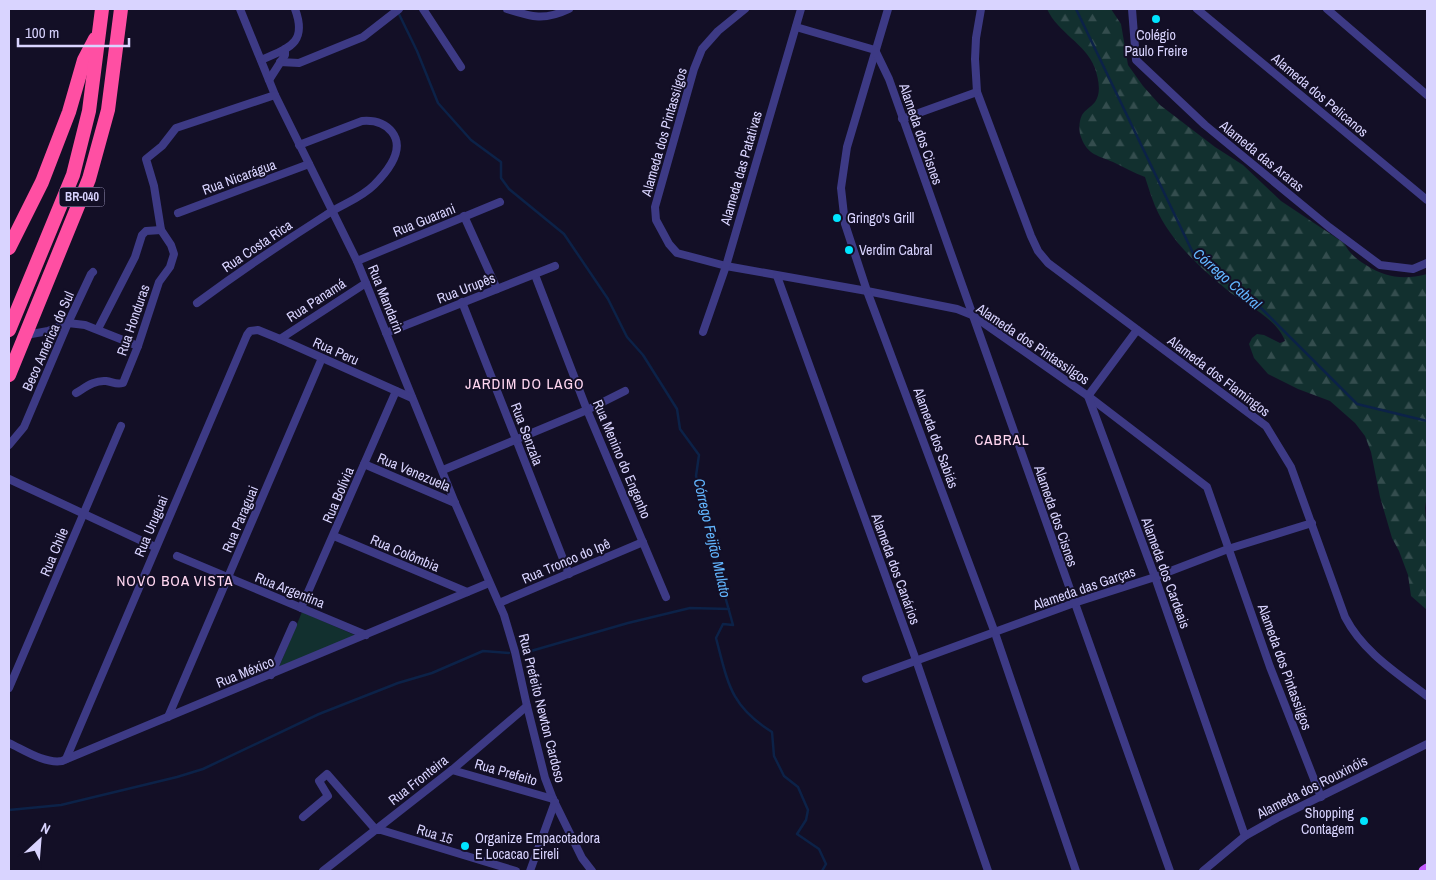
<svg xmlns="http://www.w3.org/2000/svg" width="1436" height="880" viewBox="0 0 1436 880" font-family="'Archivo Narrow',sans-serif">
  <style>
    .green { fill: #12302f }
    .forest { fill: url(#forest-firs) }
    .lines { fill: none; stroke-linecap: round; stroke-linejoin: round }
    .stream { stroke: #0c2248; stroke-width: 2.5 }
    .minor { stroke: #3d3a85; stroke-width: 8 }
    .primary { stroke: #c25bff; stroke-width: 11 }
    .motorway { stroke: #ff4fa3; stroke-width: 14 }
    .poi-dot { fill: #00e5ff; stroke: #130f26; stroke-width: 2 }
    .labels { text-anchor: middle; stroke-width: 4; stroke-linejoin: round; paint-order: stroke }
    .shield { fill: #130f26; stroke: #9e99be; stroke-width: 1 }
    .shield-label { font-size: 12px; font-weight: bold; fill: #d9d4ff }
    .poi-label { font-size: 14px; fill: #d9d4ff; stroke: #130f26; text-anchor: start }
    .street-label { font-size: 14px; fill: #d9d4ff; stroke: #130f26 }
    .water-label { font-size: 15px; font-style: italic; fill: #62b6ff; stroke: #130f26 }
    .neighbourhood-label { font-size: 15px; letter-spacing: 1px; fill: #ffd6f0; stroke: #130f26 }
  </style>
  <defs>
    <pattern id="forest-firs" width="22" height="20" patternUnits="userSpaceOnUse" patternTransform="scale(1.25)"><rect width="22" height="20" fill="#12302f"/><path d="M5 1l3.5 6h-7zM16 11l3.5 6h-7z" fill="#344d4e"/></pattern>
  </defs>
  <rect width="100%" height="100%" fill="#130f26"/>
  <path class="green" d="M302 612 357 636 279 667Z"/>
  <path class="forest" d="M1047 9H1111L1121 24 1128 65 1143 86 1160 105 1215 147 1243 165 1281 201 1344 243C1350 254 1355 258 1366 265 1386 278 1404 280 1427 274V495L1425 508 1427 534V610L1411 596 1408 575 1399 551 1392 538 1380 497 1371 452 1365 436 1355 423 1330 401 1298 389 1268 374 1254 358 1249 344 1252 338 1257 334 1264 335 1280 343 1285 341C1276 317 1245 305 1226 289 1198 266 1169 239 1155 206 1151 196 1148 186 1145 177 1134 173 1124 167 1113 162 1096 155 1086 154 1080 134 1079 128 1079 121 1082 115 1085 110 1091 107 1095 102 1102 92 1098 78 1095 68 1085 43 1058 33 1047 9Z"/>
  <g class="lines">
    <g class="stream">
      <path d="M1076 9 1193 253 1251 298 1357 404 1427 421"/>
      <path d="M398 12 417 51 438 103 471 140 501 162V178L509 189 564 234 608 299 627 337 643 355 677 409 680 429 699 455 696 476 707 512 720 578 733 625 723 624 716 638C728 683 730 706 772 732L774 756 784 776 798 787 808 810 806 820 797 834 819 849 826 864 822 871"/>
      <path d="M531 651 628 623 690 608 729 609"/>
      <path d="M9 810 61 805 177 777 203 769 319 714 398 683 432 673 483 651 509 653"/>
    </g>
    <g class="minor">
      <path d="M240 9 275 95 357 261 455 503 504 615 515 652 527 706 545 778 553 799 582 858 592 871"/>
      <path d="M423 9 461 67"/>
      <path d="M507 9C532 17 544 21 569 9"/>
      <path d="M745 9 718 31 702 49 694 69 655 207 656 220 669 244 677 253 726 266 867 291 957 309 972 315 1088 396 1207 487 1270 667 1321 797"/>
      <path d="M888 9 847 147 841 188 845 224 867 291 995 633 1076 871"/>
      <path d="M981 9 976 38 975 59 977 92 1031 236 1038 251 1048 263 1266 426 1291 467 1345 617C1363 652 1397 673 1427 696"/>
      <path d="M1132 9 1136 60 1205 125 1329 227 1380 265 1413 269 1427 263"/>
      <path d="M1197 9 1427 200"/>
      <path d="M1327 9 1427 95"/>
      <path d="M796 27 875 50 889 79 1170 871"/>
      <path d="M261 60C288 48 308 44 295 9"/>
      <path d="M280 62 299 63 363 37 399 9"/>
      <path d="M269 80 285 55V49"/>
      <path d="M902 119 977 92"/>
      <path d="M178 213 309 164"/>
      <path d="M464 216 497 289"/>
      <path d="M357 261 500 202"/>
      <path d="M535 275 587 410 666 597"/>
      <path d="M777 276 916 660 988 871"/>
      <path d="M462 302 569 574"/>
      <path d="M197 303C239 272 282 243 326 215 342 204 360 199 374 185 387 172 406 150 392 132 384 122 374 120 362 121L299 145"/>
      <path d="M98 329 135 257 142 235 146 231 161 230"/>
      <path d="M1137 330 1088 396 1155 577 1245 836"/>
      <path d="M703 332 726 266 801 9"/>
      <path d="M386 333 555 266"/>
      <path d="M26 335 48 331 68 323 85 325 138 346"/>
      <path d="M280 339 366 283"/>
      <path d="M76 393C86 387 94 380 106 381 113 382 116 385 123 383L138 346 159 282 170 267 174 254 171 245 161 230 154 186 146 159 162 146 176 128 275 95"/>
      <path d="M9 445 24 427 68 323 91 274 93 272"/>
      <path d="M364 464 455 503"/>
      <path d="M443 470 587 410 625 391"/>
      <path d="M9 479 155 547"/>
      <path d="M334 536 467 592"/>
      <path d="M177 556 366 635"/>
      <path d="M499 603 643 542"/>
      <path d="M301 608 396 391"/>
      <path d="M271 675 293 625"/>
      <path d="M866 679 1074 603 1155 577 1228 549 1312 523"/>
      <path d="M9 688 121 426"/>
      <path d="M168 717 322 358"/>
      <path d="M9 743C24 750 45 764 62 761L489 583"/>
      <path d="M66 759 247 335 250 331 258 330 280 339 412 398"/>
      <path d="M452 770 553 799"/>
      <path d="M303 817 328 796 319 781 327 774 376 830H381L516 871"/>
      <path d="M323 871 452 770 527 706"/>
      <path d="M530 871 555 802"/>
      <path d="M1203 871 1245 836 1277 818 1427 744"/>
    </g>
    <path class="primary" d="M1424 871 1427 869"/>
    <g class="motorway">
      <path d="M9 248 42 182 69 112 84 60 95 39"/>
      <path d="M9 330 73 175 89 111 102 9"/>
      <path d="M9 375 89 179 108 110 121 9"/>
    </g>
  </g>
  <g class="poi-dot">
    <circle cx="1156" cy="19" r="5"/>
    <circle cx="837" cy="218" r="5"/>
    <circle cx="849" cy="250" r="5"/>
    <circle cx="1364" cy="821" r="5"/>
    <circle cx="465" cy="846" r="5"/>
  </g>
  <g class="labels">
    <rect class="shield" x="59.5" y="187.5" width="45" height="19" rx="4"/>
    <g class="shield-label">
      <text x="82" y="201">BR-040</text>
    </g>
    <g class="poi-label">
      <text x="1156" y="40" text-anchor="middle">Colégio<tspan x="1156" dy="16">Paulo Freire</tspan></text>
      <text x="847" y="223">Gringo's Grill</text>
      <text x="859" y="255">Verdim Cabral</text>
      <text x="1354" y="818" text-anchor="end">Shopping<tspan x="1354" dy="16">Contagem</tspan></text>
      <text x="475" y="843">Organize Empacotadora<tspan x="475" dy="16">E Locacao Eireli</tspan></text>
    </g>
    <g class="street-label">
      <text transform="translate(1320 95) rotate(40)" y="5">Alameda dos Pelicanos</text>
      <text transform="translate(664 132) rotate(-74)" y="5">Alameda dos Pintassilgos</text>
      <text transform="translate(921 134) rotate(71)" y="5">Alameda dos Cisnes</text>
      <text transform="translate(1262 156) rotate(39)" y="5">Alameda das Araras</text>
      <text transform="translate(741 168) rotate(-74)" y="5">Alameda das Patativas</text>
      <text transform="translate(239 177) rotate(-20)" y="5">Rua Nicarágua</text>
      <text transform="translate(424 220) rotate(-22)" y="5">Rua Guarani</text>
      <text transform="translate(257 246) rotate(-34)" y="5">Rua Costa Rica</text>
      <text transform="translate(466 288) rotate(-21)" y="5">Rua Urupês</text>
      <text transform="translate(386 299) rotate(68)" y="5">Rua Mandarin</text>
      <text transform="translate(316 300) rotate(-33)" y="5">Rua Panamá</text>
      <text transform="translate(133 320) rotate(-71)" y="5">Rua Honduras</text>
      <text transform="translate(48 341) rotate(-66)" y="5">Beco América do Sul</text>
      <text transform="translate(1033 344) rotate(34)" y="5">Alameda dos Pintassilgos</text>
      <text transform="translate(336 351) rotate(24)" y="5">Rua Peru</text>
      <text transform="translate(1219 376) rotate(37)" y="5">Alameda dos Flamingos</text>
      <text transform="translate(527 434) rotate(69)" y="5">Rua Senzala</text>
      <text transform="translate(936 438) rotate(70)" y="5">Alameda dos Sabiás</text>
      <text transform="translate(622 459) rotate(67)" y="5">Rua Menino do Engenho</text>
      <text transform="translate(414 472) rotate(23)" y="5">Rua Venezuela</text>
      <text transform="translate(338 495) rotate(-67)" y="5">Rua Bolívia</text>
      <text transform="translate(1056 516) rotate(71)" y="5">Alameda dos Cisnes</text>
      <text transform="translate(240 519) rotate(-67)" y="5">Rua Paraguai</text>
      <text transform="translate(151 526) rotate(-67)" y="5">Rua Uruguai</text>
      <text transform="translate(54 552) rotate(-67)" y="5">Rua Chile</text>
      <text transform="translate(405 553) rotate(23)" y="5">Rua Colômbia</text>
      <text transform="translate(566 561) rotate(-23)" y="5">Rua Tronco do Ipê</text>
      <text transform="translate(896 569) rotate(70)" y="5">Alameda dos Canários</text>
      <text transform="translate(1166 573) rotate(70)" y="5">Alameda dos Cardeais</text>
      <text transform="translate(1084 588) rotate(-19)" y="5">Alameda das Garças</text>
      <text transform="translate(290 590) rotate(22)" y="5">Rua Argentina</text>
      <text transform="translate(1285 667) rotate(70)" y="5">Alameda dos Pintassilgos</text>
      <text transform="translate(245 672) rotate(-22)" y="5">Rua México</text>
      <text transform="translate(542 708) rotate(76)" y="5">Rua Prefeito Newton Cardoso</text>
      <text transform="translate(506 772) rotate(16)" y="5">Rua Prefeito</text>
      <text transform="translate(418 780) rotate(-38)" y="5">Rua Fronteira</text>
      <text transform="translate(1312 787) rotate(-27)" y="5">Alameda dos Rouxinóis</text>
      <text transform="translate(435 834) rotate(17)" y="5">Rua 15</text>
    </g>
    <g class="water-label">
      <text transform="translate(1227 279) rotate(41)" y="5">Córrego Cabral</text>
      <text transform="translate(712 538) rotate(77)" y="5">Córrego Feijão Mulato</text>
    </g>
    <g class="neighbourhood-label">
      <text x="525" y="389">JARDIM DO LAGO</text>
      <text x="1002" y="445">CABRAL</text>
      <text x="175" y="586">NOVO BOA VISTA</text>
    </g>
  </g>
  <rect width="1436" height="880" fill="none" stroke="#d9d4ff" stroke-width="20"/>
  <g transform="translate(40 840) rotate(26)" stroke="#130f26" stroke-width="4" paint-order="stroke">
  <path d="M0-4L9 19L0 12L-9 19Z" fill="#d9d4ff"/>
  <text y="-8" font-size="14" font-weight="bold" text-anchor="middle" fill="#d9d4ff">N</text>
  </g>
  <path d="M18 38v8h111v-8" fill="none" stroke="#d9d4ff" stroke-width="2.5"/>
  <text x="25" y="38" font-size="15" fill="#d9d4ff" stroke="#130f26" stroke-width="4" paint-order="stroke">100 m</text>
</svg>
